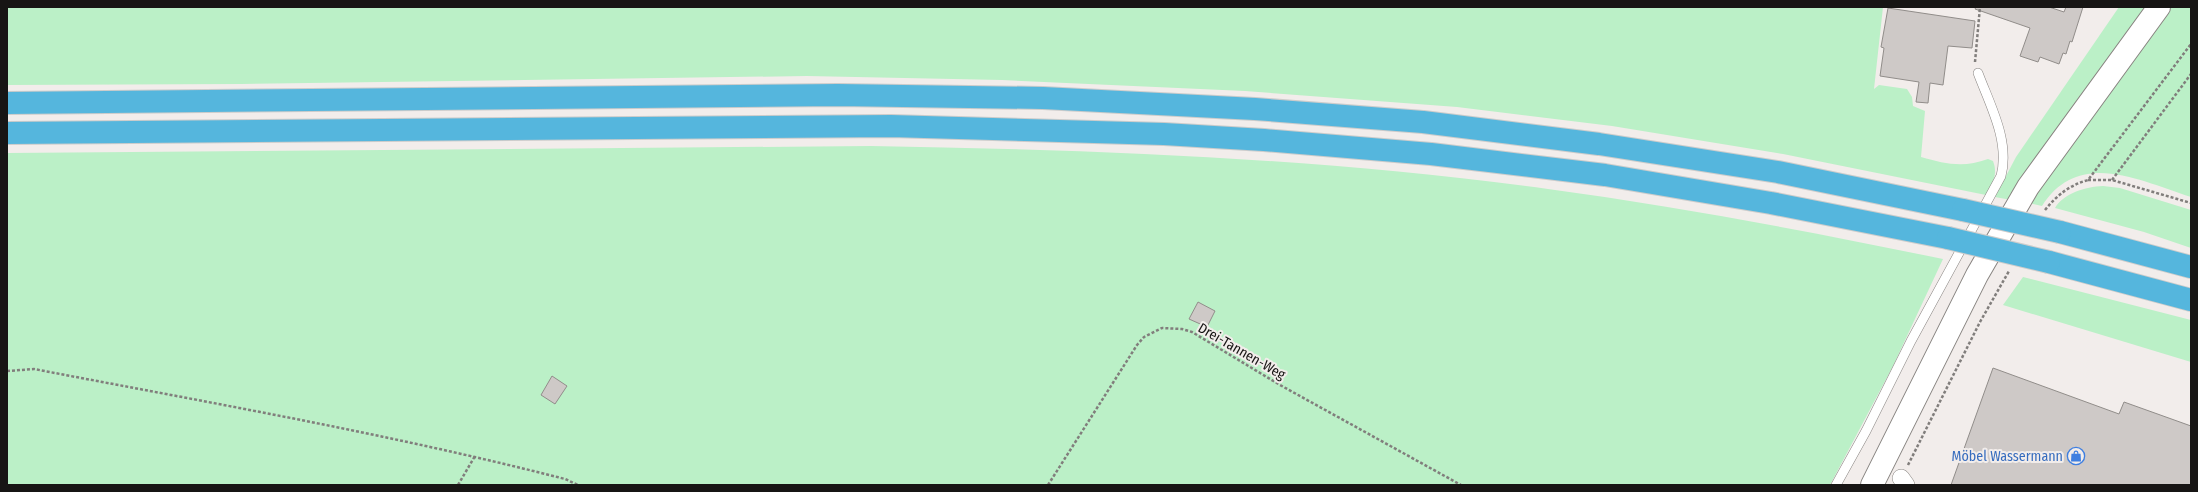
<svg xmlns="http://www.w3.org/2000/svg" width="2198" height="492" viewBox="0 0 2198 492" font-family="'Fira Sans Condensed',sans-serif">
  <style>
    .green { fill: #bbf0c7 }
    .building { fill: #cec9c7; stroke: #918d8a }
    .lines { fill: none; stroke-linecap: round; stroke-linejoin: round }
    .service-casing { stroke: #888481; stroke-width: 10 }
    .minor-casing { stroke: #888481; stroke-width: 18 }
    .secondary-casing { stroke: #888481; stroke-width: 24 }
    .motorway-casing { stroke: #cccccb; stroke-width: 24 }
    .path { stroke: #817e7c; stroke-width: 2.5; stroke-dasharray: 3 2; stroke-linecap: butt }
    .service { stroke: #fff; stroke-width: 9 }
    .minor { stroke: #fff; stroke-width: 17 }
    .secondary { stroke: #fff; stroke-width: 22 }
    .motorway { stroke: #55b6dd; stroke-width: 22 }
    .motorway-bridge-casing { stroke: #cccccb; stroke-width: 24; stroke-linecap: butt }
    .motorway-bridge { stroke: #55b6dd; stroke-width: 22 }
    .labels { text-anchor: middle; stroke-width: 4; stroke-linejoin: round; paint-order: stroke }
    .street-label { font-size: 14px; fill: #171514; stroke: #f2edeb }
    .shop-label { font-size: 14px; fill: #366cbe; stroke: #f2edeb; text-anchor: end }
  </style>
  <rect width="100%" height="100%" fill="#f2edeb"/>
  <g class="green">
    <path d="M7 7H1883L1874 89 1879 85 1907 89 1912 97 1913 106 1925 111 1921 157C1945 164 1964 168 1988 159L1993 161C1998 174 1993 183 1986 195L1783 154 1612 126 1457 107 1245 91 1002 80 807 76 241 84 7 85Z"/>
    <path d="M2119 7H2147L2011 200 1995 197 2016 157Z"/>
    <path d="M2171 7H2191V197C2140 181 2079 148 2042 206L2029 203Z"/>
    <path d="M871 146C1097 150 1324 158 1548 189 1681 207 1812 232 1943 259L1893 366 1830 485H7V153Z"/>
    <path d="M2103 186 2120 188 2191 210V248L2144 232 2055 208C2064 193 2085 187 2103 186Z"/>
    <path d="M2023 277 2191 320V362L2003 305Z"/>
  </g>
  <g class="building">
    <path d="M1976 7H2049L2064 12 2066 7H2083L2072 42 2070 41 2066 54 2063 53 2059 64 2040 57 2038 62 2020 56 2030 28 1975 9Z"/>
    <path d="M1888 8 1975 21 1972 48 1948 46 1943 85 1930 83 1928 103 1916 102 1919 82 1880 76 1884 48 1881 47Z"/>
    <path d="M1198 302 1215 311 1207 327 1189 319Z"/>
    <path d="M1993 368 2119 414 2124 402 2191 426V485H1951Z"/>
    <path d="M552 376 567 386 555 404 541 395Z"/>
  </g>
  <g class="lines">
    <defs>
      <path id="service" d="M1836 485 1866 431 1911 341 2001 176C2010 141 1990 105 1978 73"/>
      <path id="minor" d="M1901 478 1906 485"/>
      <path id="secondary" d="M1872 485 1977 275 2028 187 2159 7"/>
      <g id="motorway">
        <path d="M7 103 838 95 1043 98 1255 109 1423 122 1599 144 1778 172 1963 210"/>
        <path d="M7 133 891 126 1164 134 1264 140 1431 154 1605 175 1771 203 1948 238"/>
        <path d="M2060 232 2191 267"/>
        <path d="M2049 262 2191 300"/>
      </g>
    </defs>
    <use href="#service" class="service-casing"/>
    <use href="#minor" class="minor-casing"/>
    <use href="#secondary" class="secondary-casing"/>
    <use href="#motorway" class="motorway-casing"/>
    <g class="path">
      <path d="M1975 62 1980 7"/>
      <path d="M2088 180H2112L2191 203"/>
      <path d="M2112 180 2191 74"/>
      <path d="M2045 210C2057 195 2070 185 2088 180L2191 44"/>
      <path d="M7 371 34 369C211 403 390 434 565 479L578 485"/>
      <path d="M1908 465 1980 322 2009 271"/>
      <path d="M458 485 475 456"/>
      <path d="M1048 485 1137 345 1144 337 1162 328 1182 329 1192 332 1280 385 1461 485"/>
    </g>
    <use href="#service" class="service"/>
    <use href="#minor" class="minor"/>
    <use href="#secondary" class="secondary"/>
    <use href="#motorway" class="motorway"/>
    <defs>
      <g id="motorway-bridge">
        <path d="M1963 210 2060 232"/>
        <path d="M1948 238 2049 262"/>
      </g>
    </defs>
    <use href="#motorway-bridge" class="motorway-bridge-casing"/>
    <use href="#motorway-bridge" class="motorway-bridge"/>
  </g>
  <defs>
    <symbol id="shop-ring" viewBox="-11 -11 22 22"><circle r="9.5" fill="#f2edeb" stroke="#3f7fe0" stroke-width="1.5"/><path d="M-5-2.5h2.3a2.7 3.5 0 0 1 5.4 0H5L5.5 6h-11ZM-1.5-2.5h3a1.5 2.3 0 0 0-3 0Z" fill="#3f7fe0"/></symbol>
  </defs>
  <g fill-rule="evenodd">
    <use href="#shop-ring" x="2066" y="446" width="20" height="20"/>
  </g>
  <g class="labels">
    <g class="street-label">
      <text transform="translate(1242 351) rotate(30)" y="5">Drei-Tannen-Weg</text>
    </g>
    <g class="shop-label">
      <text x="2063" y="461">Möbel Wassermann</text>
    </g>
  </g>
  <rect width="2198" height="492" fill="none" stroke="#171514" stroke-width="16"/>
</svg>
